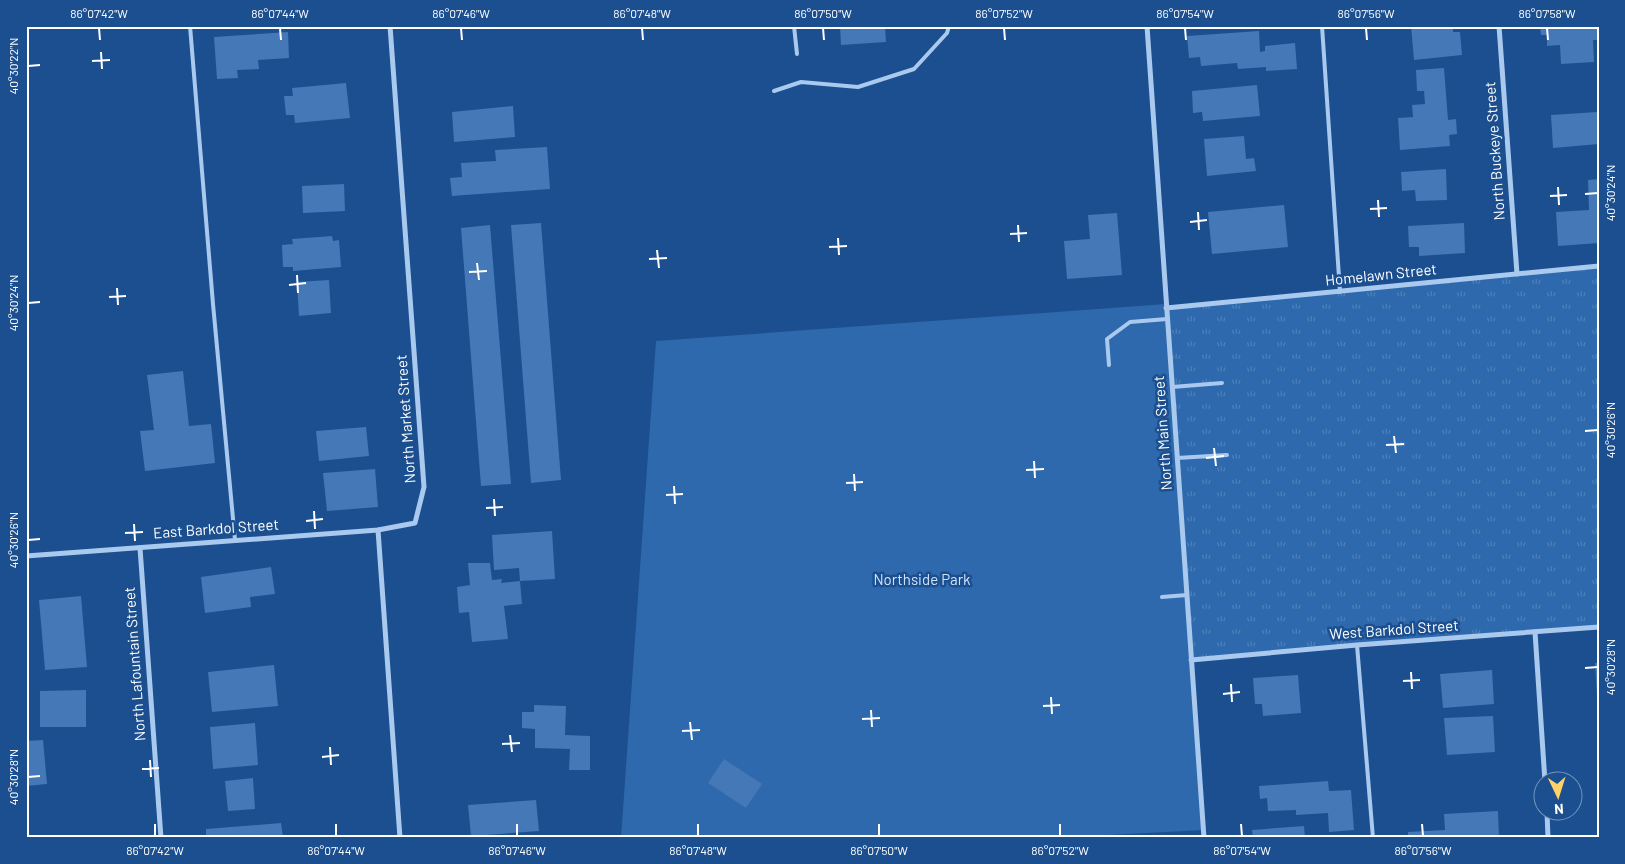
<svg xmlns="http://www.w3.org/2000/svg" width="1625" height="864" viewBox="0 0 1625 864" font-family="Barlow,sans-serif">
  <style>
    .grass { fill: url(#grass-tufts) }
    .park { fill: #2e69ad }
    .building { fill: #4478b7 }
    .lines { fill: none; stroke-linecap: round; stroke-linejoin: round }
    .service { stroke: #a9c9ee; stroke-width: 4 }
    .minor { stroke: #a9c9ee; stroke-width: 5 }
    .ticks { fill: none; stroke: #fff; stroke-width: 2 }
    .labels { text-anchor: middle; stroke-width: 5; stroke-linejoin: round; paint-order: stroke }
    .street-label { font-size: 15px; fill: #fff; stroke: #1b4f8f }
    .park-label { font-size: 15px; fill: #cfe3fa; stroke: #1b4f8f }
    .neatline { fill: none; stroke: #fff; stroke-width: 2 }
    .ticks-label { font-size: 12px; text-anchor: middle; fill: #fff }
  </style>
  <defs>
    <pattern id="grass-tufts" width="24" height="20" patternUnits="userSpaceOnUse" patternTransform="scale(1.25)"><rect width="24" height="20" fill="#2e69ad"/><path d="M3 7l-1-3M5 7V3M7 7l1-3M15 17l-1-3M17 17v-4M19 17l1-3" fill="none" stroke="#4d80b9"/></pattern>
  </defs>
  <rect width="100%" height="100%" fill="#1b4f8f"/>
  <path class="grass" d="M1599 267V628L1191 660 1166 308Z"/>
  <path class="park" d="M1166 304 1204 830 1051 838H621L656 341Z"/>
  <g class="building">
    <path d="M840 26H885L886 42 841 45Z"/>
    <path d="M1411 26H1453V32H1460L1462 55 1414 60Z"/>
    <path d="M1540 26H1599V40H1593L1594 62 1561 64 1560 45 1547 46V35H1541Z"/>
    <path d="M1259 31 1260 52 1265 51V46L1295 43 1297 69 1266 71V67L1238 69 1237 63 1201 66 1200 57 1189 58 1187 36Z"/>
    <path d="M288 32 289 58 258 60 259 69 237 70 238 78 217 79 214 37Z"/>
    <path d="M1444 68 1448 120 1456 119 1457 134 1449 135 1450 146 1400 150 1398 118 1413 117 1412 105 1425 104 1424 91H1417L1416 70Z"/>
    <path d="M346 83 350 118 295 123 294 115H286L284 96H293L292 88Z"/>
    <path d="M1257 85 1260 116 1203 121 1202 112 1193 113 1192 91Z"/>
    <path d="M513 106 515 137 454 142 452 112Z"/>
    <path d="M1597 112 1599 144 1553 148 1551 115Z"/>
    <path d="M1244 136 1246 159 1254 158 1256 171 1207 176 1204 139Z"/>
    <path d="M547 147 550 189 452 196 450 178 462 177 461 163 496 161 495 150Z"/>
    <path d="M1446 169 1447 200 1416 201 1415 190 1402 191 1401 172Z"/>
    <path d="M1599 179V243L1558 246 1556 212 1589 210 1588 180Z"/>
    <path d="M344 184 345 211 303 213 302 186Z"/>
    <path d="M1284 205 1288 247 1212 254 1208 212Z"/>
    <path d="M1117 213 1122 275 1067 279 1064 241 1090 239 1088 215Z"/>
    <path d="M541 223 561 480 531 483 511 225Z"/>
    <path d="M1464 223 1465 253 1419 256V247H1409L1408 226Z"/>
    <path d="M490 225 511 484 481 486 461 228Z"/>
    <path d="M332 236 333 241 339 240 341 267 293 271V267H283L282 245 293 244 292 239Z"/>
    <path d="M329 280 331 313 299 316 297 282Z"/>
    <path d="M183 371 189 426 211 424 215 463 145 471 140 431 154 430 147 375Z"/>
    <path d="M366 427 369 456 319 461 316 431Z"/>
    <path d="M375 469 378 507 327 511 323 473Z"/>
    <path d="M552 531 555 579 520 581 519 568 494 570 492 535Z"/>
    <path d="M468 563H490L492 580 502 579 501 583 520 581 522 604 504 606 508 639 472 642 469 612 459 613 457 587 470 585Z"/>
    <path d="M271 567 275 594 250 597 251 607 205 613 201 577Z"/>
    <path d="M81 596 87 667 45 670 39 600Z"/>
    <path d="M1595 663H1599V695H1597Z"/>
    <path d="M274 665 278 706 212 712 208 672Z"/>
    <path d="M1492 670 1494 704 1443 708 1440 674Z"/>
    <path d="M1298 675 1301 713 1263 716 1262 704H1255L1253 678Z"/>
    <path d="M86 690V727H40V691Z"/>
    <path d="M534 705 566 706 565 735 590 736V770H569L570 749 535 748V729L522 728V712H534Z"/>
    <path d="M1493 716 1495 752 1447 755 1444 718Z"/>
    <path d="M255 723 258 765 213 769 210 727Z"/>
    <path d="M43 740 47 784 26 786V741Z"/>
    <path d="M724 759 762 784 746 808 708 783Z"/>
    <path d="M253 778 255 809 228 811 225 781Z"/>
    <path d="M1328 781 1329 791 1351 790 1354 830 1329 832 1328 813 1296 815V810L1268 811 1267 798 1260 799 1259 786Z"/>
    <path d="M536 800 539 831 471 836 468 805Z"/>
    <path d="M1498 811 1499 838H1408V832L1445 830 1444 814Z"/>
    <path d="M281 823 283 838H206V829Z"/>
    <path d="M1304 826 1305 838H1253L1252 830Z"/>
  </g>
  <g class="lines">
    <g class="service">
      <path d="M190 26 213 304 235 540"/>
      <path d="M794 26 797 54"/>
      <path d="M1322 26 1340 292"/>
      <path d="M774 91 801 82 858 87 914 69 947 33 949 26"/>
      <path d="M1109 365 1107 339 1130 322 1167 319"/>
      <path d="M1172 387 1222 383"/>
      <path d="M1177 458 1227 455"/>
      <path d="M1162 597 1187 595"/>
      <path d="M1357 645 1373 838"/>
    </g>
    <g class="minor">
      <path d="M1147 26 1204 838"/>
      <path d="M1499 26 1517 274"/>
      <path d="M1166 308 1599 266"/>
      <path d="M378 530 400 838"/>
      <path d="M140 548 161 838"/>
      <path d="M26 556 378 530 415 523 424 487 390 26"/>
      <path d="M1535 632 1545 782"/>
      <path d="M1191 660 1357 645 1599 627"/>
      <path d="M1547 812 1548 838"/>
    </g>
  </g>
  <path class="ticks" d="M99 28 100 40M280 28 281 40M461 28 462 40M642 28 643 40M823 28 824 40M1004 28 1005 40M1185 28 1186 40M1366 28 1367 40M1547 28 1548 40M101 52 102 69M92 61 110 60M28 66 40 65M1558 187 1559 205M1585 194 1598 193M1550 196 1567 195M1378 200 1379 217M1370 209 1387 208M1198 212 1199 230M1190 222 1207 220M1018 225 1019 242M1010 234 1027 233M838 238 839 255M829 247 847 246M657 250 659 268M649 259 667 258M477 263 479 280M469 272 487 271M297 275 298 293M289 285 306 283M117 288 118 305M109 297 126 296M28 303 40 302M1585 431 1598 430M1394 436 1396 453M1386 445 1404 444M1214 448 1216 466M1206 458 1224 456M1034 461 1035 478M1026 470 1044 469M854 474 855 491M846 483 863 482M674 486 675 504M666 495 683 494M494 499 495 516M486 508 503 507M314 511 315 529M306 521 323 519M134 524 135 541M125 533 143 532M28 540 40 539M1585 668 1598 667M1411 672 1412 689M1403 681 1420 680M1231 684 1232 702M1223 694 1240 692M1051 697 1052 714M1043 706 1060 705M871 710 872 727M862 719 880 718M690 722 692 740M682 731 700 730M510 735 512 752M502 744 520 743M330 747 331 765M322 757 339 755M150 760 151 777M142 769 159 768M28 777 40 776M155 824V836M336 824V836M517 824V836M698 824V836M879 824V836M1060 824V836M1241 824 1242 836M1422 824 1423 836"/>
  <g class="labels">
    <g class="street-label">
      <text transform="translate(1495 151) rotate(-94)" y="5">North Buckeye Street</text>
      <text transform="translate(1381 275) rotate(-6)" y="5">Homelawn Street</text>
      <text transform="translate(406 419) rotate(-94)" y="5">North Market Street</text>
      <text transform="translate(1163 433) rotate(-94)" y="5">North Main Street</text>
      <text transform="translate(216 529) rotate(-4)" y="5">East Barkdol Street</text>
      <text transform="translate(1394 630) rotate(-4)" y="5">West Barkdol Street</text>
      <text transform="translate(135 664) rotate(-94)" y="5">North Lafountain Street</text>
    </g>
    <g class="park-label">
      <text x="922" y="585">Northside Park</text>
    </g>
  </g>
  <rect width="1625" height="864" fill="none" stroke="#1b4f8f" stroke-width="55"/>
  <g transform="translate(1558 796) rotate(176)"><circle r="24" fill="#1b4f8f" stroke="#7695bc"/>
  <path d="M0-4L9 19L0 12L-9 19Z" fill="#ffd166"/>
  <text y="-8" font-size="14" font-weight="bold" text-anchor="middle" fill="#ffffff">N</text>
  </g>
  <rect x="28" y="28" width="1570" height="808" class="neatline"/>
  <g class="ticks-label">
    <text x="99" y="18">86°07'42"W</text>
    <text x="280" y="18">86°07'44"W</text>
    <text x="461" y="18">86°07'46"W</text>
    <text x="642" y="18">86°07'48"W</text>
    <text x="823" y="18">86°07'50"W</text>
    <text x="1004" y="18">86°07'52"W</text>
    <text x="1185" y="18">86°07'54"W</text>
    <text x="1366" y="18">86°07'56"W</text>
    <text x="1547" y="18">86°07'58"W</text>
    <text transform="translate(14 66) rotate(-90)" y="4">40°30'22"N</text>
    <text transform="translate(1611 193) rotate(-90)" y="4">40°30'24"N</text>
    <text transform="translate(14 303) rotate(-90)" y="4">40°30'24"N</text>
    <text transform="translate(1611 430) rotate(-90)" y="4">40°30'26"N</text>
    <text transform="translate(14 540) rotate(-90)" y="4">40°30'26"N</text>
    <text transform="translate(1611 667) rotate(-90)" y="4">40°30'28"N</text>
    <text transform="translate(14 777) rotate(-90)" y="4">40°30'28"N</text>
    <text x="155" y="855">86°07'42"W</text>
    <text x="336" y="855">86°07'44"W</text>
    <text x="517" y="855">86°07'46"W</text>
    <text x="698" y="855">86°07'48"W</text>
    <text x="879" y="855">86°07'50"W</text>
    <text x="1060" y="855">86°07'52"W</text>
    <text x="1242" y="855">86°07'54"W</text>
    <text x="1423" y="855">86°07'56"W</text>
  </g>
</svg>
